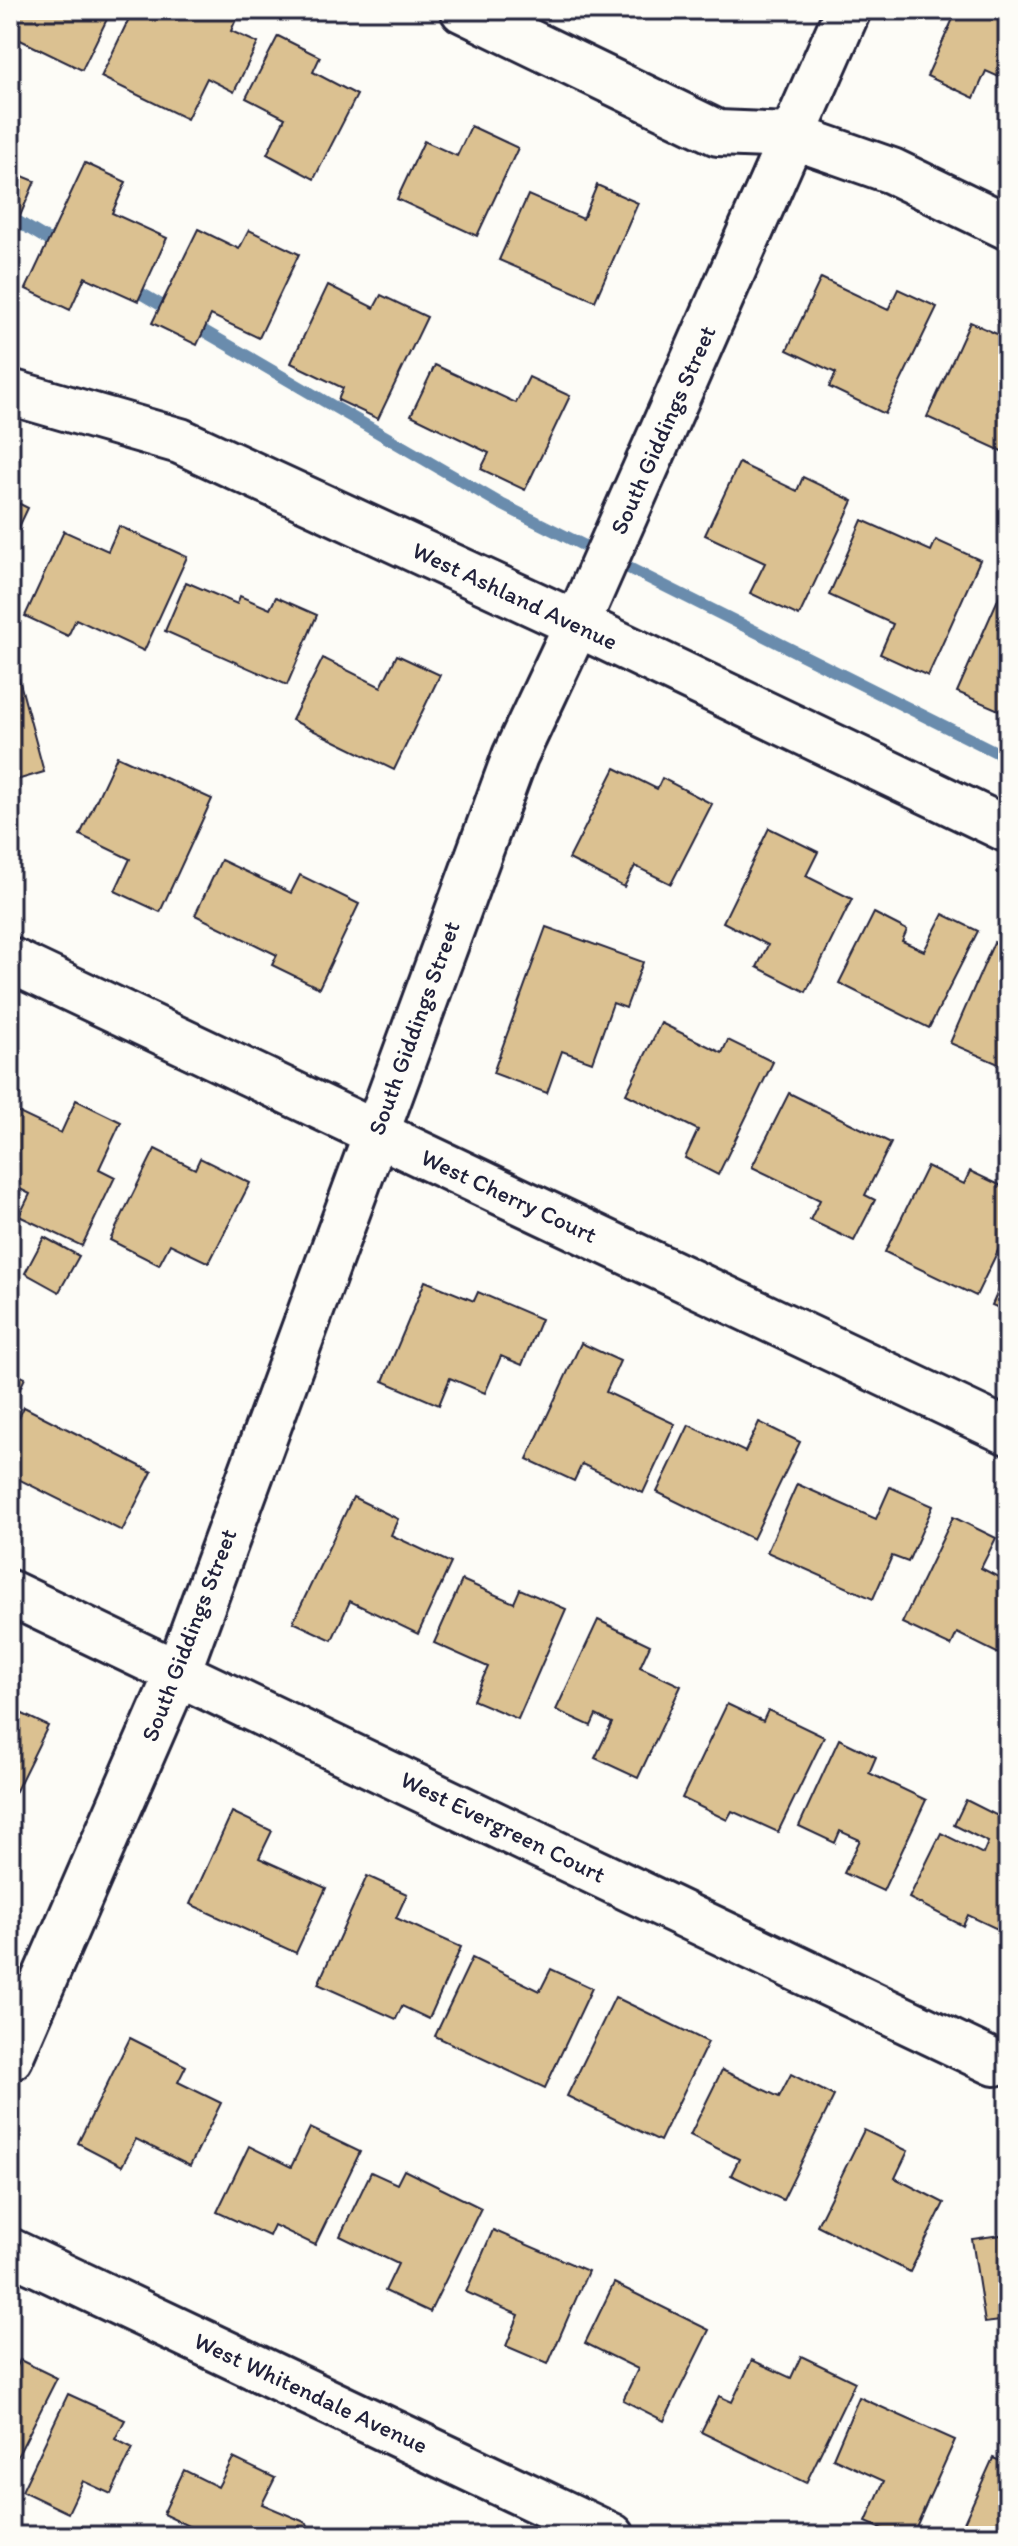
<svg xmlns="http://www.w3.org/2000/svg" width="1018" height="2546" viewBox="0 0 1018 2546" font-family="Itim,sans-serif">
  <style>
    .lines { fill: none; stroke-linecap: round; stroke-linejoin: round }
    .stream { stroke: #6a8cad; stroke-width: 12 }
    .building { fill: #dbc191; stroke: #22223b; stroke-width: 2 }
    .minor-casing { stroke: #22223b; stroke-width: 50 }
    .minor { stroke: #fdfcf7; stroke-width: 44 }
    .labels { text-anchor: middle; stroke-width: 6; stroke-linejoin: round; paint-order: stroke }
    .street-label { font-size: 24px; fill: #22223b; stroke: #fdfcf7 }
  </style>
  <rect width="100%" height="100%" fill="#fdfcf7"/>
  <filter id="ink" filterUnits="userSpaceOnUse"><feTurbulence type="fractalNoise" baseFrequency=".0125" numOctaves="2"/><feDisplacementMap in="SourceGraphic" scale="16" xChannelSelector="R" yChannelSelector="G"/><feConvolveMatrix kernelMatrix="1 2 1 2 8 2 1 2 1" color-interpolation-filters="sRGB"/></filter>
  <g filter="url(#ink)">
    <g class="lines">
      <g class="stream">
        <path d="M10 217 62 248"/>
        <path d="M130 287 173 312"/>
        <path d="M192 324 501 504 1008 758"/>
      </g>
    </g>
    <g class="building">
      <path d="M10 10H104L110 13 82 70 10 35Z"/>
      <path d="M133 10H175L186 15 188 10H223L237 17 231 31 258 43 234 92 207 78 187 119 101 77Z"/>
      <path d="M957 10H1008V81L986 71 974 98 927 76Z"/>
      <path d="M278 36 320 57 313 72 357 95 314 179 267 154 285 118 246 98Z"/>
      <path d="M471 126 518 148 477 236 397 199 424 141 457 156Z"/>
      <path d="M85 163 126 182 112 213 167 238 138 301 85 277 70 310 26 289Z"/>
      <path d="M10 171 35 181 11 237 10 236Z"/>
      <path d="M597 185 638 203 595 301 499 260 528 195 583 219Z"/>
      <path d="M198 229 239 249 249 230 299 254 259 338 211 315 197 345 152 323Z"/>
      <path d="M821 278 888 310 898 289 937 307 885 414 829 387 836 373 787 350Z"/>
      <path d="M328 285 374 308 381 295 427 317 378 419 338 400 343 388 291 363Z"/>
      <path d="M970 322 1008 339V454L927 417Z"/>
      <path d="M435 365 516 403 529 377 570 396 525 490 481 469 489 453 411 415Z"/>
      <path d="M739 463 797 491 803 477 853 501 799 616 750 593 765 563 705 535Z"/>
      <path d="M10 499 28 508 10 546Z"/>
      <path d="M862 520 931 551 936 540 980 560 928 676 880 654 893 624 829 595Z"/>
      <path d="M119 526 187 557 144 651 76 619 68 636 25 616 64 531 108 551Z"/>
      <path d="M186 582 237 604 240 596 270 609 276 597 317 615 287 685 165 631Z"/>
      <path d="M1002 590 1008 592V714L957 692Z"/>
      <path d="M397 655 440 675 394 770 292 720 323 658 381 687Z"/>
      <path d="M19 679 44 772 10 782V681Z"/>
      <path d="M117 756 212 799 160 912 115 891 130 859 80 835Z"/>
      <path d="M615 768 657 789 662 778 712 804 671 884 635 866 624 887 569 859Z"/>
      <path d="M769 828 818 852 806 876 852 899 806 992 757 967 768 945 723 922Z"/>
      <path d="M221 860 291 893 300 875 359 904 319 988 272 965 277 955 195 915Z"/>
      <path d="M874 913 907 930 902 941 924 951 943 914 978 931 929 1028 839 983Z"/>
      <path d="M546 927 643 962 626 1008 613 1003 592 1062 562 1051 547 1093 493 1073Z"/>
      <path d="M994 942 1008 948V1055L1003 1066 950 1043Z"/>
      <path d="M661 1023 722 1053 728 1040 773 1062 718 1175 685 1158 698 1130 626 1094Z"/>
      <path d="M789 1093 891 1143 865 1195 875 1200 854 1241 810 1220 820 1200 752 1167Z"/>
      <path d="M76 1100 121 1122 99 1169 115 1177 82 1246 19 1216 30 1194 10 1184V1117L13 1110 61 1133Z"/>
      <path d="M155 1149 195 1169 200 1158 250 1183 209 1263 170 1244 159 1265 110 1240Z"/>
      <path d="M927 1166 964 1184 970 1171 1008 1189V1230L976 1296 885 1252Z"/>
      <path d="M44 1237 79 1256 59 1292 25 1273Z"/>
      <path d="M1008 1269V1312L992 1305Z"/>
      <path d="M425 1281 474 1301 478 1292 541 1319 522 1365 501 1356 485 1393 450 1378 439 1405 383 1381Z"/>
      <path d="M581 1343 620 1361 606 1392 675 1424 643 1493 582 1464 574 1481 527 1459Z"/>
      <path d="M10 1371 25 1378 10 1410Z"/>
      <path d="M24 1407 152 1472 122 1531 10 1475V1435Z"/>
      <path d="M759 1422 800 1442 753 1539 657 1492 689 1425 745 1452Z"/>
      <path d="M797 1484 876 1519 890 1487 933 1506 908 1562 892 1556 873 1599 767 1552Z"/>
      <path d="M353 1497 398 1519 391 1535 451 1563 418 1634 350 1601 332 1640 293 1622Z"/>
      <path d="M953 1517 996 1538 981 1568 1008 1582V1642L1001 1655 957 1633 951 1646 902 1623Z"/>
      <path d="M462 1580 514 1603 520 1589 566 1609 518 1719 473 1700 488 1667 434 1643Z"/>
      <path d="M598 1620 650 1645 640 1667 681 1686 638 1778 595 1758 612 1723 596 1715 591 1726 556 1710Z"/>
      <path d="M1008 1690V1712L999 1707Z"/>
      <path d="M727 1704 763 1721 768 1710 824 1737 778 1832 732 1811 727 1820 682 1798Z"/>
      <path d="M10 1708 48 1726 10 1803Z"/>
      <path d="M839 1739 876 1757 869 1773 926 1800 883 1891 844 1873 860 1840 840 1831 835 1843 799 1826Z"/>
      <path d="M966 1800 1008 1821V1934L968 1915 963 1926 909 1898 941 1833 983 1854 988 1842 954 1825Z"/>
      <path d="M232 1812 272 1831 259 1858 326 1888 296 1953 190 1904Z"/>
      <path d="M367 1876 407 1894 396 1918 461 1947 429 2019 402 2006 396 2019 318 1984Z"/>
      <path d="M472 1958 540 1991 551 1969 592 1988 545 2088 435 2036Z"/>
      <path d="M615 1997 708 2042 660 2141 567 2096Z"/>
      <path d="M130 2038 186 2066 178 2082 221 2103 190 2166 136 2139 122 2166 78 2143Z"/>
      <path d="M722 2070 779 2097 791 2074 834 2096 783 2200 731 2175 739 2159 690 2135Z"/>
      <path d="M310 2128 360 2152 315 2245 274 2225 269 2236 217 2212 249 2146 291 2167Z"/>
      <path d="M864 2130 908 2151 895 2178 944 2203 910 2272 817 2225Z"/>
      <path d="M404 2170 481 2208 430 2312 385 2291 398 2264 340 2236 371 2172 397 2184Z"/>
      <path d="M493 2230 588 2271 548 2364 506 2346 519 2315 466 2292Z"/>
      <path d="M1008 2234V2320L985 2323 972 2239Z"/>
      <path d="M614 2283 709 2330 664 2421 623 2400 638 2369 585 2343Z"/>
      <path d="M801 2356 855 2382 806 2483 701 2432 719 2396 732 2402 752 2360 791 2378Z"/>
      <path d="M20 2360 57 2378 10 2471V2380Z"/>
      <path d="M68 2394 125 2420 115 2439 133 2448 111 2494 83 2481 68 2513 22 2491Z"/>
      <path d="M859 2397 955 2440 912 2536H898L866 2522 884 2481 833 2458Z"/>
      <path d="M233 2458 275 2478 262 2504 307 2523 312 2536H209L163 2514 184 2470 218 2487Z"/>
      <path d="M993 2458 1008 2464V2536H958Z"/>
    </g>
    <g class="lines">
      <defs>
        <g id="minor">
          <path d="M463 10 718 133 792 136 892 171 1008 227"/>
          <path d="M10 392 180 441 577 624 1008 830"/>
          <path d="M10 960 1008 1432"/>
          <path d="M10 1593 995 2063"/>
          <path d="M10 2058 178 1672 515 756 577 624 848 10"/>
          <path d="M10 2251 612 2536"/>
        </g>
      </defs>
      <use href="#minor" class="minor-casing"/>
      <use href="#minor" class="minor"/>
    </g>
  </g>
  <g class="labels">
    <g class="street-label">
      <text transform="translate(663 430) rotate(-66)" y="8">South Giddings Street</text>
      <text transform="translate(515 596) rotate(25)" y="8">West Ashland Avenue</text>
      <text transform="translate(414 1028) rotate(-70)" y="8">South Giddings Street</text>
      <text transform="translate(509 1196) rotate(25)" y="8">West Cherry Court</text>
      <text transform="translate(189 1635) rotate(-69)" y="8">South Giddings Street</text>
      <text transform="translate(503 1827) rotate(26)" y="8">West Evergreen Court</text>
      <text transform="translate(311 2393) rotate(25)" y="8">West Whitendale Avenue</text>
    </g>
  </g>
  <rect width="1018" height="2546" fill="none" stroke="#fdfcf7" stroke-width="40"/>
  <rect x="20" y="20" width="978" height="2506" fill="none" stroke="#22223b" stroke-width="3" filter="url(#ink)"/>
</svg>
